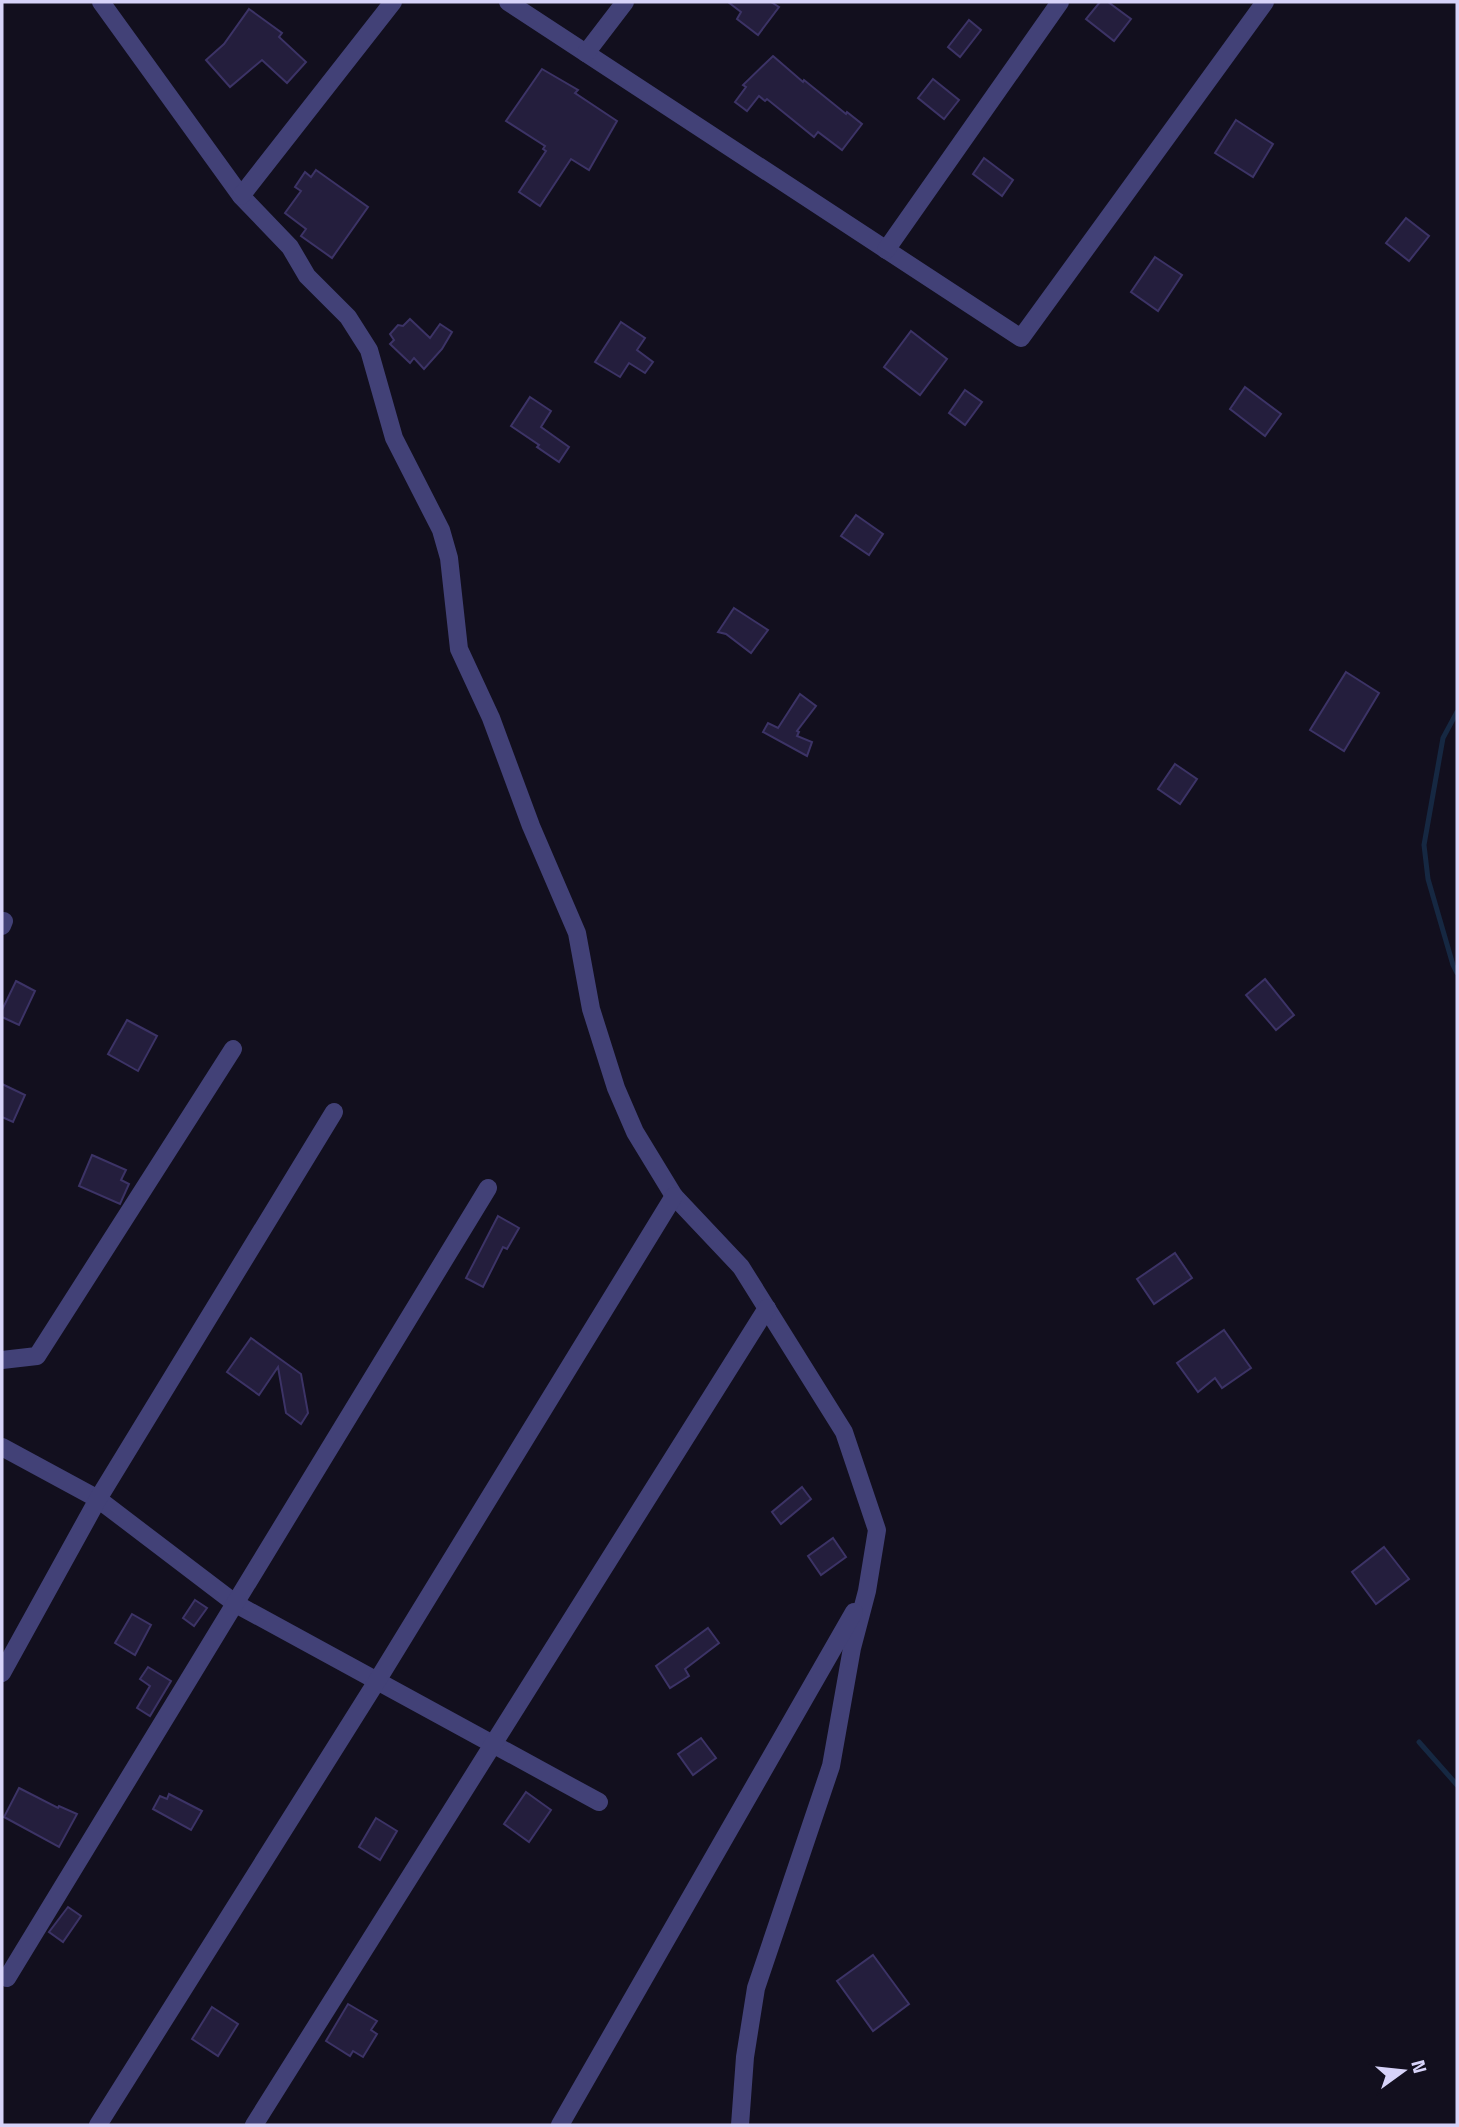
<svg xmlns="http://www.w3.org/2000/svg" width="1459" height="2127" viewBox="0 0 1459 2127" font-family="'Titillium Web',sans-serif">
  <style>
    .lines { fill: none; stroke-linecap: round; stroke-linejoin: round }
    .stream { stroke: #162842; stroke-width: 5 }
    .building { fill: #241e3d; stroke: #3c3366; stroke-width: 2 }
    .street { stroke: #424177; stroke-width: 18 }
  </style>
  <rect width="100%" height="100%" fill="#120f1e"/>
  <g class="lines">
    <g class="stream">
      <path d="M1457 712 1443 738 1424 845 1428 879 1453 965 1457 973"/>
      <path d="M1419 1742 1457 1785"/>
    </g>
  </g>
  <g class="building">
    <path d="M728 2H771L779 7 758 35 737 19 741 12Z"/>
    <path d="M1100 2H1108L1131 19 1114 41 1086 19Z"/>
    <path d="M249 9 282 33 279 37 306 62 287 83 262 60 230 87 206 60 224 44Z"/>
    <path d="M969 20 981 30 960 57 948 47Z"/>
    <path d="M773 56 803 82 804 80 846 114 847 112 862 124 842 150 818 132 814 137 767 99 765 101 759 96 747 111 735 102 746 87 743 85Z"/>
    <path d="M542 69 578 90 575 93 617 121 589 170 571 159 540 206 519 192 546 151 543 149 545 146 506 121Z"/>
    <path d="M933 79 959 100 944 119 918 98Z"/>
    <path d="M1236 120 1273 144 1253 177 1215 153Z"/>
    <path d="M984 158 1013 180 1002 196 973 174Z"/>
    <path d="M316 170 368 207 332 258 301 236 306 229 285 213 301 191 295 187 305 172 311 177Z"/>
    <path d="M1406 218 1429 236 1409 261 1386 243Z"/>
    <path d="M1155 257 1182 275 1158 311 1131 292Z"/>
    <path d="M410 319 430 338 440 324 452 332 442 349 424 369 414 358 410 363 390 344 394 340 390 334 398 325 403 326Z"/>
    <path d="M621 322 645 338 637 350 653 362 645 373 629 363 620 377 595 362Z"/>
    <path d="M911 331 947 359 920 395 884 367Z"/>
    <path d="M1245 387 1281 414 1265 436 1230 409Z"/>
    <path d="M965 390 982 402 965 425 949 413Z"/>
    <path d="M530 397 551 411 541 427 569 447 559 462 537 447 539 445 511 426Z"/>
    <path d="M856 515 883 534 869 555 841 536Z"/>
    <path d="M734 608 768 630 751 653 726 634 718 632Z"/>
    <path d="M1346 672 1379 693 1344 751 1310 730Z"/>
    <path d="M800 694 816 706 797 731 799 732 797 736 812 742 807 756 763 732 768 723 778 728Z"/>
    <path d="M1175 764 1197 779 1180 804 1158 789Z"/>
    <path d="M1265 979 1294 1015 1276 1030 1246 995Z"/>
    <path d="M16 981 35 991 19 1025 2 1017V1010Z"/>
    <path d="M127 1020 157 1036 138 1071 108 1054Z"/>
    <path d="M2 1084 25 1095 13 1122 2 1117Z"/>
    <path d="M92 1155 126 1170 121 1180 129 1184 120 1204 79 1186Z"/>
    <path d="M498 1216 519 1228 507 1249 503 1247 483 1287 466 1278Z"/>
    <path d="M1175 1253 1192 1278 1154 1304 1137 1279Z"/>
    <path d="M1224 1330 1251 1368 1222 1388 1215 1378 1198 1392 1177 1363Z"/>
    <path d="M251 1338 301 1374 308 1413 301 1424 286 1413 278 1367 259 1395 227 1372Z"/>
    <path d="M802 1487 811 1499 781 1524 772 1512Z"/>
    <path d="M833 1538 846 1557 821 1575 808 1556Z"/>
    <path d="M1384 1547 1409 1579 1376 1604 1352 1572Z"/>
    <path d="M195 1600 207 1608 194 1626 183 1618Z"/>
    <path d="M132 1614 151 1625 135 1655 115 1643Z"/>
    <path d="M708 1628 719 1643 685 1669 689 1676 670 1688 656 1666Z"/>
    <path d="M148 1667 171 1681 150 1716 137 1708 150 1686 140 1679Z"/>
    <path d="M701 1738 716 1758 693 1775 678 1754Z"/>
    <path d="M19 1788 58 1808 59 1806 77 1814 59 1847 4 1817Z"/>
    <path d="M526 1792 551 1810 529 1842 504 1824Z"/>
    <path d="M169 1794 202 1811 191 1830 153 1809 160 1796 167 1799Z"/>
    <path d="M376 1818 397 1831 380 1860 359 1847Z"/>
    <path d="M68 1907 81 1916 63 1942 49 1932Z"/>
    <path d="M873 1955 909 2004 873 2031 837 1981Z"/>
    <path d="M348 2004 377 2021 371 2030 377 2034 363 2057 353 2051 350 2056 326 2041Z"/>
    <path d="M212 2007 238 2024 218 2056 192 2039Z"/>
  </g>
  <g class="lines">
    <g class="street">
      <path d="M101 2 241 196 290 247 307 276 348 317 369 350 394 438 441 530 449 558 459 649 491 718 531 826 577 933 591 1009 616 1088 635 1132 674 1196 741 1267 844 1432 877 1530 867 1591 852 1648 831 1766 756 1988 745 2057 740 2125"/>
      <path d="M508 2 1021 338 1265 2"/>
      <path d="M586 53 625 2"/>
      <path d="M241 196 393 2"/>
      <path d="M886 250 1060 2"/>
      <path d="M2 926 4 921"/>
      <path d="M2 1360 37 1356 233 1049"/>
      <path d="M2 1447 98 1499 236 1604 599 1802"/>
      <path d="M2 1673 98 1499 334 1112"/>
      <path d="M7 1978 488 1188"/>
      <path d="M98 2125 377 1681 674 1196"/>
      <path d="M254 2125 767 1308"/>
      <path d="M560 2125 854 1612"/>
    </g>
  </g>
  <rect width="1459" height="2127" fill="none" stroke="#d7d3f9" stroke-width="7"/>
  <g transform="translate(1403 2071) rotate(75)" stroke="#120f1e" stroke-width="5" paint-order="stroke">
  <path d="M0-5L12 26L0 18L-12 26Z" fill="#d7d3f9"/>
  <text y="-10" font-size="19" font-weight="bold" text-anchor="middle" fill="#d7d3f9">N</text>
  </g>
</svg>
